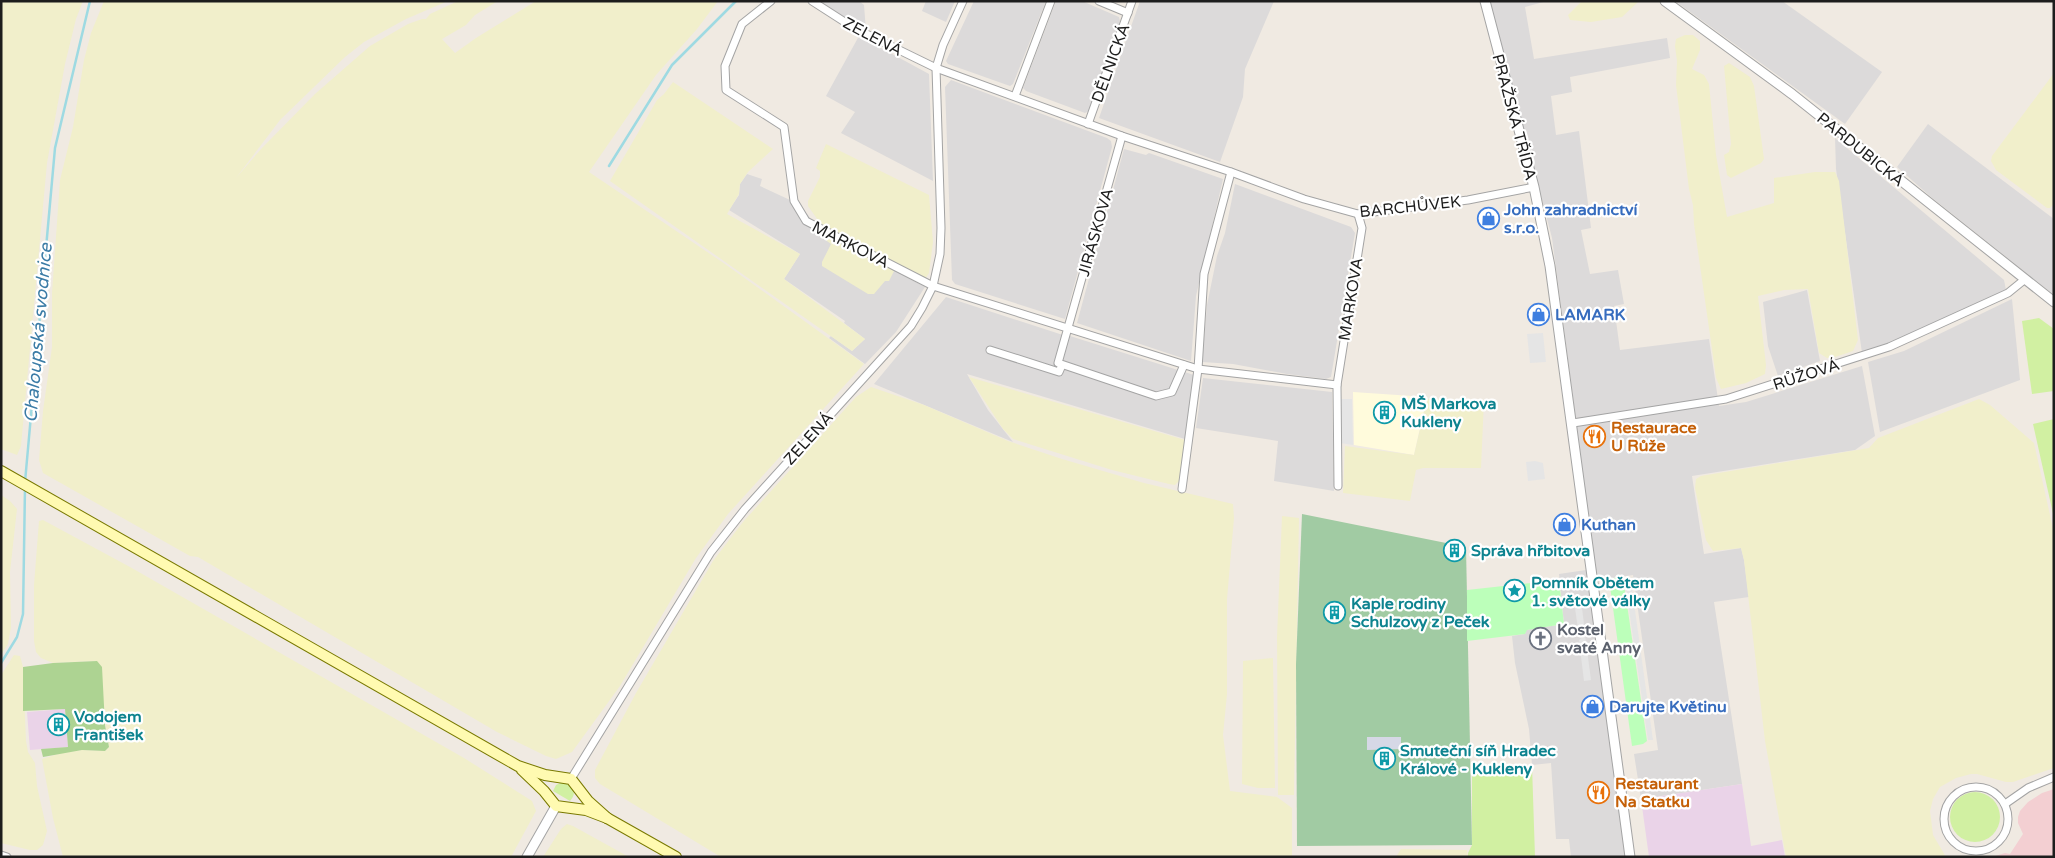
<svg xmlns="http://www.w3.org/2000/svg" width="2055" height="858" viewBox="0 0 2055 858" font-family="'Varela Round',sans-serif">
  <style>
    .residential { fill: #dcdada }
    .commercial { fill: #f3cfd2 }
    .industrial { fill: #ead3e8 }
    .education { fill: #fffbdc }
    .farmland { fill: #f1efcb }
    .grass { fill: #d1f0a2 }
    .forest { fill: #add392 }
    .cemetery { fill: #a1cba3 }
    .park { fill: #bcffba }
    .parking { fill: #e5e5e5 }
    .plaza { fill: #d6d8e6 }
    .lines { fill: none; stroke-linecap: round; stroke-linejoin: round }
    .stream { stroke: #9edae2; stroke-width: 2.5 }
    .minor-casing { stroke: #a4a4a4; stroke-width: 9 }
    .tertiary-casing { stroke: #a4a4a4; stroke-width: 11 }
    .secondary-casing { stroke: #797900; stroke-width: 12 }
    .minor { stroke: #fff; stroke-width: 7 }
    .tertiary { stroke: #fff; stroke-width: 9 }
    .secondary { stroke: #fffab1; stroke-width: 10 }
    .labels { text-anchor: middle; stroke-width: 4.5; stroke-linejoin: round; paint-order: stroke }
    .street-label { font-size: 16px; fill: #1d1d1d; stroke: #fff }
    .shop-label { font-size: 16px; font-weight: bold; fill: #366cbe; stroke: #fff; text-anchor: start }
    .culture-label { font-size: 16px; font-weight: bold; fill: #0d838f; stroke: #fff; text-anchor: start }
    .food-label { font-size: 16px; font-weight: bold; fill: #c56008; stroke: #fff; text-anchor: start }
    .worship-label { font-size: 16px; font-weight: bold; fill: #5b616d; stroke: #fff; text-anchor: start }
    .water-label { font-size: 18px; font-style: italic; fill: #3b7ca6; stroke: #fff }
  </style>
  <rect width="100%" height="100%" fill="#f0eae2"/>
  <g class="residential">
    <path d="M820 1H859L864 5 866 31Z"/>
    <path d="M926 1H955L946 22 922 11Z"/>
    <path d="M974 1H1046L1013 84 1010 86 948 64 946 61Z"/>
    <path d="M1056 1H1082L1119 17 1120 21 1089 111 1085 113 1026 91 1023 88Z"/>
    <path d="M1140 1H1274L1245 69 1243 97 1220 162 1099 118Z"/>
    <path d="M1490 1H1547L1525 7 1534 59 1667 38 1670 58 1570 77 1572 92 1551 96 1556 135 1579 131 1591 228 1581 230 1590 274 1618 270 1624 304 1614 306 1620 350 1709 339 1719 406 1746 402 1862 366 1875 436 1855 450 1692 476 1704 554 1741 548 1744 560 1749 597 1714 602 1742 784 1641 799 1634 754 1658 750 1633 575 1597 580 1552 238Z"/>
    <path d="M1675 1H1782L1882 72 1845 124Z"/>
    <path d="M859 36 929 74 933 181 841 133 855 112 826 96Z"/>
    <path d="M951 80 1107 138 1111 141 1112 147 1065 319 955 284 952 280 945 87Z"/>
    <path d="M1928 124 2054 219V295L1931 197 1897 167Z"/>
    <path d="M1835 138 2004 280 2006 290 1897 341 1862 353 1836 169Z"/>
    <path d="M1124 149 1146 155 1149 153 1223 179 1196 296 1191 361 1077 323Z"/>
    <path d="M747 174 762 179 760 186 790 200H797L819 230 925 287 896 332 865 364 829 338 831 336 852 351 865 339 844 323 845 321 784 279 800 254 729 210 739 195 740 184Z"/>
    <path d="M1235 184 1351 227 1355 233 1331 377 1326 379 1287 374 1233 364 1202 362 1207 305 1217 256 1225 233Z"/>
    <path d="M1807 290 1820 361 1778 376 1768 346 1763 302Z"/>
    <path d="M946 297 1069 337 1070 336 1194 375 1185 439 967 374 988 410 1013 442 874 384Z"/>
    <path d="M2012 299 2020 380 1880 432 1868 362 1904 351Z"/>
    <path d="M1203 378 1332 392 1334 491 1274 481 1278 441 1196 428Z"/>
    <path d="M1586 570 1626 857H1571L1569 839H1556L1551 763 1532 765 1529 729 1515 663 1512 636 1525 634 1526 630 1564 624 1559 574Z"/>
  </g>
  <path class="commercial" d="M2054 789V857H1992L2005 853 2010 854 2023 834 2018 823V817L2020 811 2028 802 2042 793Z"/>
  <g class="industrial">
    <path d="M65 709 68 747 30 750 27 712Z"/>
    <path d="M1742 784 1751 846 1782 840 1785 857H1649L1641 799Z"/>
  </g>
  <path class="education" d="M1353 392 1427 397 1414 455 1354 445Z"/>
  <g class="farmland">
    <path d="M1 1H83L76 19 65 64 47 163 21 446 17 455 1 449Z"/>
    <path d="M104 1H448L406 19 364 42 345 57 280 120 236 178 261 149 315 94 370 46 408 24 422 19H426L430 14 458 1H498L475 15 466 25 442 39 455 53 476 38 536 1H718L697 29 656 75 589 172 725 264 864 364 728 514 696 558 620 686 572 752 556 759 546 756 497 732 198 557 190 556 43 473 39 460 43 411 52 347V293L60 180 73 127 84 60 91 33Z"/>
    <path d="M1582 1H1637L1638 2 1622 17 1591 22 1570 20 1568 15Z"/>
    <path d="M1685 35H1693L1700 41V50L1692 69 1704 75 1709 84 1716 155 1727 217 1774 203V178L1815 172H1835L1839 181 1858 340 1853 351 1832 358H1827L1819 353 1808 289 1784 290 1758 296 1766 365 1765 374 1746 383 1721 389 1716 378 1711 342 1694 224 1693 205 1689 189 1676 85 1677 61 1675 46 1676 39Z"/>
    <path d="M1729 63 1750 77 1754 86 1764 159 1761 163 1731 178 1727 175 1724 155 1729 152 1731 144 1724 66Z"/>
    <path d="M2054 73V204L2050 208H2047L1996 170 1991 161 1992 156Z"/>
    <path d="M673 82 773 149 748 172 740 184 739 194 727 214 800 254 784 279 865 339 852 351 610 181 657 100 664 94Z"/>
    <path d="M826 144 929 195 933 242 929 273 925 279 820 223 808 206V201L820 177V171L816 168Z"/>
    <path d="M819 230 894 271 889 281H885L874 294H868L822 266V262L831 244 816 233Z"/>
    <path d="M969 377 1185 440 1179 481 1175 485 1169 484 1112 470 1013 439 1003 429Z"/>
    <path d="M871 387 924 405 1008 441 1062 459 1144 483 1233 504 1234 518 1227 599V694L1223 735 1230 791 1277 797 1292 808V857H721L600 784 595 778V770L636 693 713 561 743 522 856 397Z"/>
    <path d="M1427 399 1484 400 1481 468H1423L1416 470 1410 501 1343 493 1345 446 1414 455Z"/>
    <path d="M1979 399 1990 405 2034 443 2054 533V768L2013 782H2006L1977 774H1971L1956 778 1940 787 1933 799 1930 811 1933 835 1946 857H1786L1765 741 1744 560 1741 548 1713 551 1706 540 1695 488 1696 479 1701 476 1869 448 1878 438Z"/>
    <path d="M1 495 10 501 17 509 10 572 11 627 8 644 1 655Z"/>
    <path d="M1282 516 1299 518 1294 795H1278L1277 637Z"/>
    <path d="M43 520 130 567 464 758 532 801 536 811 511 857H63L53 818 42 759 61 753 82 750 105 751 109 747 96 661 53 663 41 658 36 652 34 641V585L39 521Z"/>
    <path d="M14 655 20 656 23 667 26 741 28 752 35 763 37 786 47 831 43 845 37 850H30L1 843V675Z"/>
    <path d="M1273 658 1275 788H1258L1242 784 1243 661Z"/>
    <path d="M567 824 573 826 629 857H543L561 829Z"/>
    <path d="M1401 849 1467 850 1468 857H1396Z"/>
  </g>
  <g class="grass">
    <path d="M2039 318 2054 329V391L2032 394 2022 321Z"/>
    <path d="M2054 419V518L2033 424Z"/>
    <path d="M1532 765 1535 857H1468V853L1472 845V773Z"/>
    <path d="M562 782C573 784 578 792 570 801L553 791 556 785Z"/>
    <circle cx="1975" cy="817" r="25"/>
  </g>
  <path class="forest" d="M97 661 102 667 105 725 109 747 105 751 82 750 43 757 41 749 68 747 65 709 23 711V667L53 663Z"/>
  <path class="cemetery" d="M1302 514 1466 547 1472 845 1297 846 1296 664Z"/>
  <g class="park">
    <path d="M1623 577 1647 741 1643 744 1632 746 1609 579Z"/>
    <path d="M1559 580 1564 624 1527 630 1525 634 1467 641V590Z"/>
  </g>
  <g class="parking">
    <path d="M1543 333 1546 362 1530 363 1527 334Z"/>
    <path d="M1340 399H1352L1353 445 1340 443Z"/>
    <path d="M1535 461 1543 463 1545 479 1528 481 1526 462Z"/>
    <path d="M1631 581 1653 740H1648L1625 582Z"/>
    <path d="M1581 600 1584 624 1578 629 1574 601Z"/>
    <path d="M1585 635 1591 680 1584 681 1579 640Z"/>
  </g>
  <path class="plaza" d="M1367 737H1401V749L1367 750Z"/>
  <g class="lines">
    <g class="stream">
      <path d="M609 166 672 65 736 1"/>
      <path d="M25 482 55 148 90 1"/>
      <path d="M1 663 17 637 23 614 25 487"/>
    </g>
    <defs>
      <g id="minor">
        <path d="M771 1 742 24 725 66 726 90 784 127 794 201 806 221 933 286 1198 369 1337 385 1362 228 1358 214"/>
        <path d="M812 1 854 28 936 68 1122 136 1231 172 1204 274 1198 369 1182 489"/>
        <path d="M1099 1 1128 13"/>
        <path d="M1015 96 1051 1"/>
        <path d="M1088 124 1132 1"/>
        <path d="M1122 136 1058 363 1156 396 1172 392 1184 365"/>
        <path d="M1231 172 1304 199 1358 214 1468 200 1534 187"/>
        <path d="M990 350 1059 372 1062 365"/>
        <path d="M1337 385 1338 486"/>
        <path d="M1573 423 1726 399 1889 347 2008 293 2024 280"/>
        <path d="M571 779 711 552 745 509 911 326 922 308 933 286 940 254 941 228 936 68 943 45 963 1"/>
        <circle cx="1976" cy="819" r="32"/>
        <path d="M2005 804 2028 788 2054 777"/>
        <path d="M1 855 7 857"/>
      </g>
      <g id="tertiary">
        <path d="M1485 1 1534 187 1550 266 1630 857"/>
        <path d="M1665 1 1792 94 2054 302"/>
        <path d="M527 857 556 806"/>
      </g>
      <g id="secondary">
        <path d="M1 471 518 766 545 775 571 779 588 801 607 818"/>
        <path d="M522 770 544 791 556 806 586 810 607 818 676 857"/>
      </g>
    </defs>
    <use href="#minor" class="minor-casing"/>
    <use href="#tertiary" class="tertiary-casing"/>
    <use href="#secondary" class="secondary-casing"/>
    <use href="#minor" class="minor"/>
    <use href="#tertiary" class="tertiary"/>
    <use href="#secondary" class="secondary"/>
  </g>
  <defs>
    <symbol id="shop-ring" viewBox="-11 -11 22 22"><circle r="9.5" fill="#fff" stroke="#3f7fe0" stroke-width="1.5"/><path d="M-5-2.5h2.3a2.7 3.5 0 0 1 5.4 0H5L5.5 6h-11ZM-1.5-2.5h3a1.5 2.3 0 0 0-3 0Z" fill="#3f7fe0"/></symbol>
    <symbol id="building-ring" viewBox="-11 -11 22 22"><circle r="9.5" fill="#fff" stroke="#0f9aa8" stroke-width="1.5"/><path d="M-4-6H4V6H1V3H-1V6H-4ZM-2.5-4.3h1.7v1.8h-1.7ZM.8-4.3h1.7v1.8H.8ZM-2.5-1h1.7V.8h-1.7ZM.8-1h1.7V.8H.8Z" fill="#0f9aa8"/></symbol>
    <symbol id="restaurant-ring" viewBox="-11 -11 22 22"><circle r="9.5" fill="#fff" stroke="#e8710a" stroke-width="1.5"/><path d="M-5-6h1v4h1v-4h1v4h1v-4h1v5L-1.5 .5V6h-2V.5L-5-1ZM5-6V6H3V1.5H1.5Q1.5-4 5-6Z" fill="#e8710a"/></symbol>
    <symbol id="sight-ring" viewBox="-11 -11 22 22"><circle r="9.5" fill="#fff" stroke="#0f9aa8" stroke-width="1.5"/><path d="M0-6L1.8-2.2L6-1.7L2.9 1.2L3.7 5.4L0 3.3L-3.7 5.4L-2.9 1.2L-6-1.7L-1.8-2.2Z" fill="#0f9aa8"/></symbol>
    <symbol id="church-ring" viewBox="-11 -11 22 22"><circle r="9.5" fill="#fff" stroke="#6b7280" stroke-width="1.5"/><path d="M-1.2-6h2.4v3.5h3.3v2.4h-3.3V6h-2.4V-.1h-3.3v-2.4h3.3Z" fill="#6b7280"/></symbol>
  </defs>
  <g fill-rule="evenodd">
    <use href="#shop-ring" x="1476" y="206" width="25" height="25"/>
    <use href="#shop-ring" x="1526" y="302" width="25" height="25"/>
    <use href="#building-ring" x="1372" y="400" width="25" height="25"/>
    <use href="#restaurant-ring" x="1582" y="424" width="25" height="25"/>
    <use href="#shop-ring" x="1552" y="512" width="25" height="25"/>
    <use href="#building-ring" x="1442" y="538" width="25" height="25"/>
    <use href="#sight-ring" x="1502" y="578" width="25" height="25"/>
    <use href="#building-ring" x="1322" y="600" width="25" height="25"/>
    <use href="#church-ring" x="1528" y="626" width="25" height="25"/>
    <use href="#shop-ring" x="1580" y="694" width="25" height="25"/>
    <use href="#building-ring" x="46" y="712" width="25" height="25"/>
    <use href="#building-ring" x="1372" y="746" width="25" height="25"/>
    <use href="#restaurant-ring" x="1586" y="780" width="25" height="25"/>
  </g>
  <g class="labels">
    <g class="street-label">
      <text transform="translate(873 36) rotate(28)" y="6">ZELENÁ</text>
      <text transform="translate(1110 63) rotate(-70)" y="6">DĚLNICKÁ</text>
      <text transform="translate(1515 117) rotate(75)" y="6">PRAŽSKÁ TŘÍDA</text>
      <text transform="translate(1861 149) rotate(39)" y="6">PARDUBICKÁ</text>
      <text transform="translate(1410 206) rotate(-6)" y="6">BARCHŮVEK</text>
      <text transform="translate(1095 232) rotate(-74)" y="6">JIRÁSKOVA</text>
      <text transform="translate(851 244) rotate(27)" y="6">MARKOVA</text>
      <text transform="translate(1350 299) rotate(-81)" y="6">MARKOVA</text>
      <text transform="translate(1806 374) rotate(-18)" y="6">RŮŽOVÁ</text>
      <text transform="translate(808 438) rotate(-48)" y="6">ZELENÁ</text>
    </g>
    <g class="shop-label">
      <text x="1504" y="215">John zahradnictví<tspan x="1504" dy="18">s.r.o.</tspan></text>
      <text x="1555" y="320">LAMARK</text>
      <text x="1581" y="530">Kuthan</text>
      <text x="1609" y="712">Darujte Květinu</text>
    </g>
    <g class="culture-label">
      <text x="1401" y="409">MŠ Markova<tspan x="1401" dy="18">Kukleny</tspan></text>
      <text x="1471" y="556">Správa hřbitova</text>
      <text x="1531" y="588">Pomník Obětem<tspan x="1531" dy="18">1. světové války</tspan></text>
      <text x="1351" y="609">Kaple rodiny<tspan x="1351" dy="18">Schulzovy z Peček</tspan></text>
      <text x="74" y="722">Vodojem<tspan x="74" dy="18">František</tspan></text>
      <text x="1400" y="756">Smuteční síň Hradec<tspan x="1400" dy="18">Králové - Kukleny</tspan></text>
    </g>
    <g class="food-label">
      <text x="1611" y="433">Restaurace<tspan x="1611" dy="18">U Růže</tspan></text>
      <text x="1615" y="789">Restaurant<tspan x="1615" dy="18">Na Statku</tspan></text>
    </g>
    <g class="worship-label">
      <text x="1557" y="635">Kostel<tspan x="1557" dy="18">svaté Anny</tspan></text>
    </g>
    <g class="water-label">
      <text transform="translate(38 333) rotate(-85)" y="6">Chaloupská svodnice</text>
    </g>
  </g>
  <rect width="2055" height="858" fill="none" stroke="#1d1d1d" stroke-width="5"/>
</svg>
